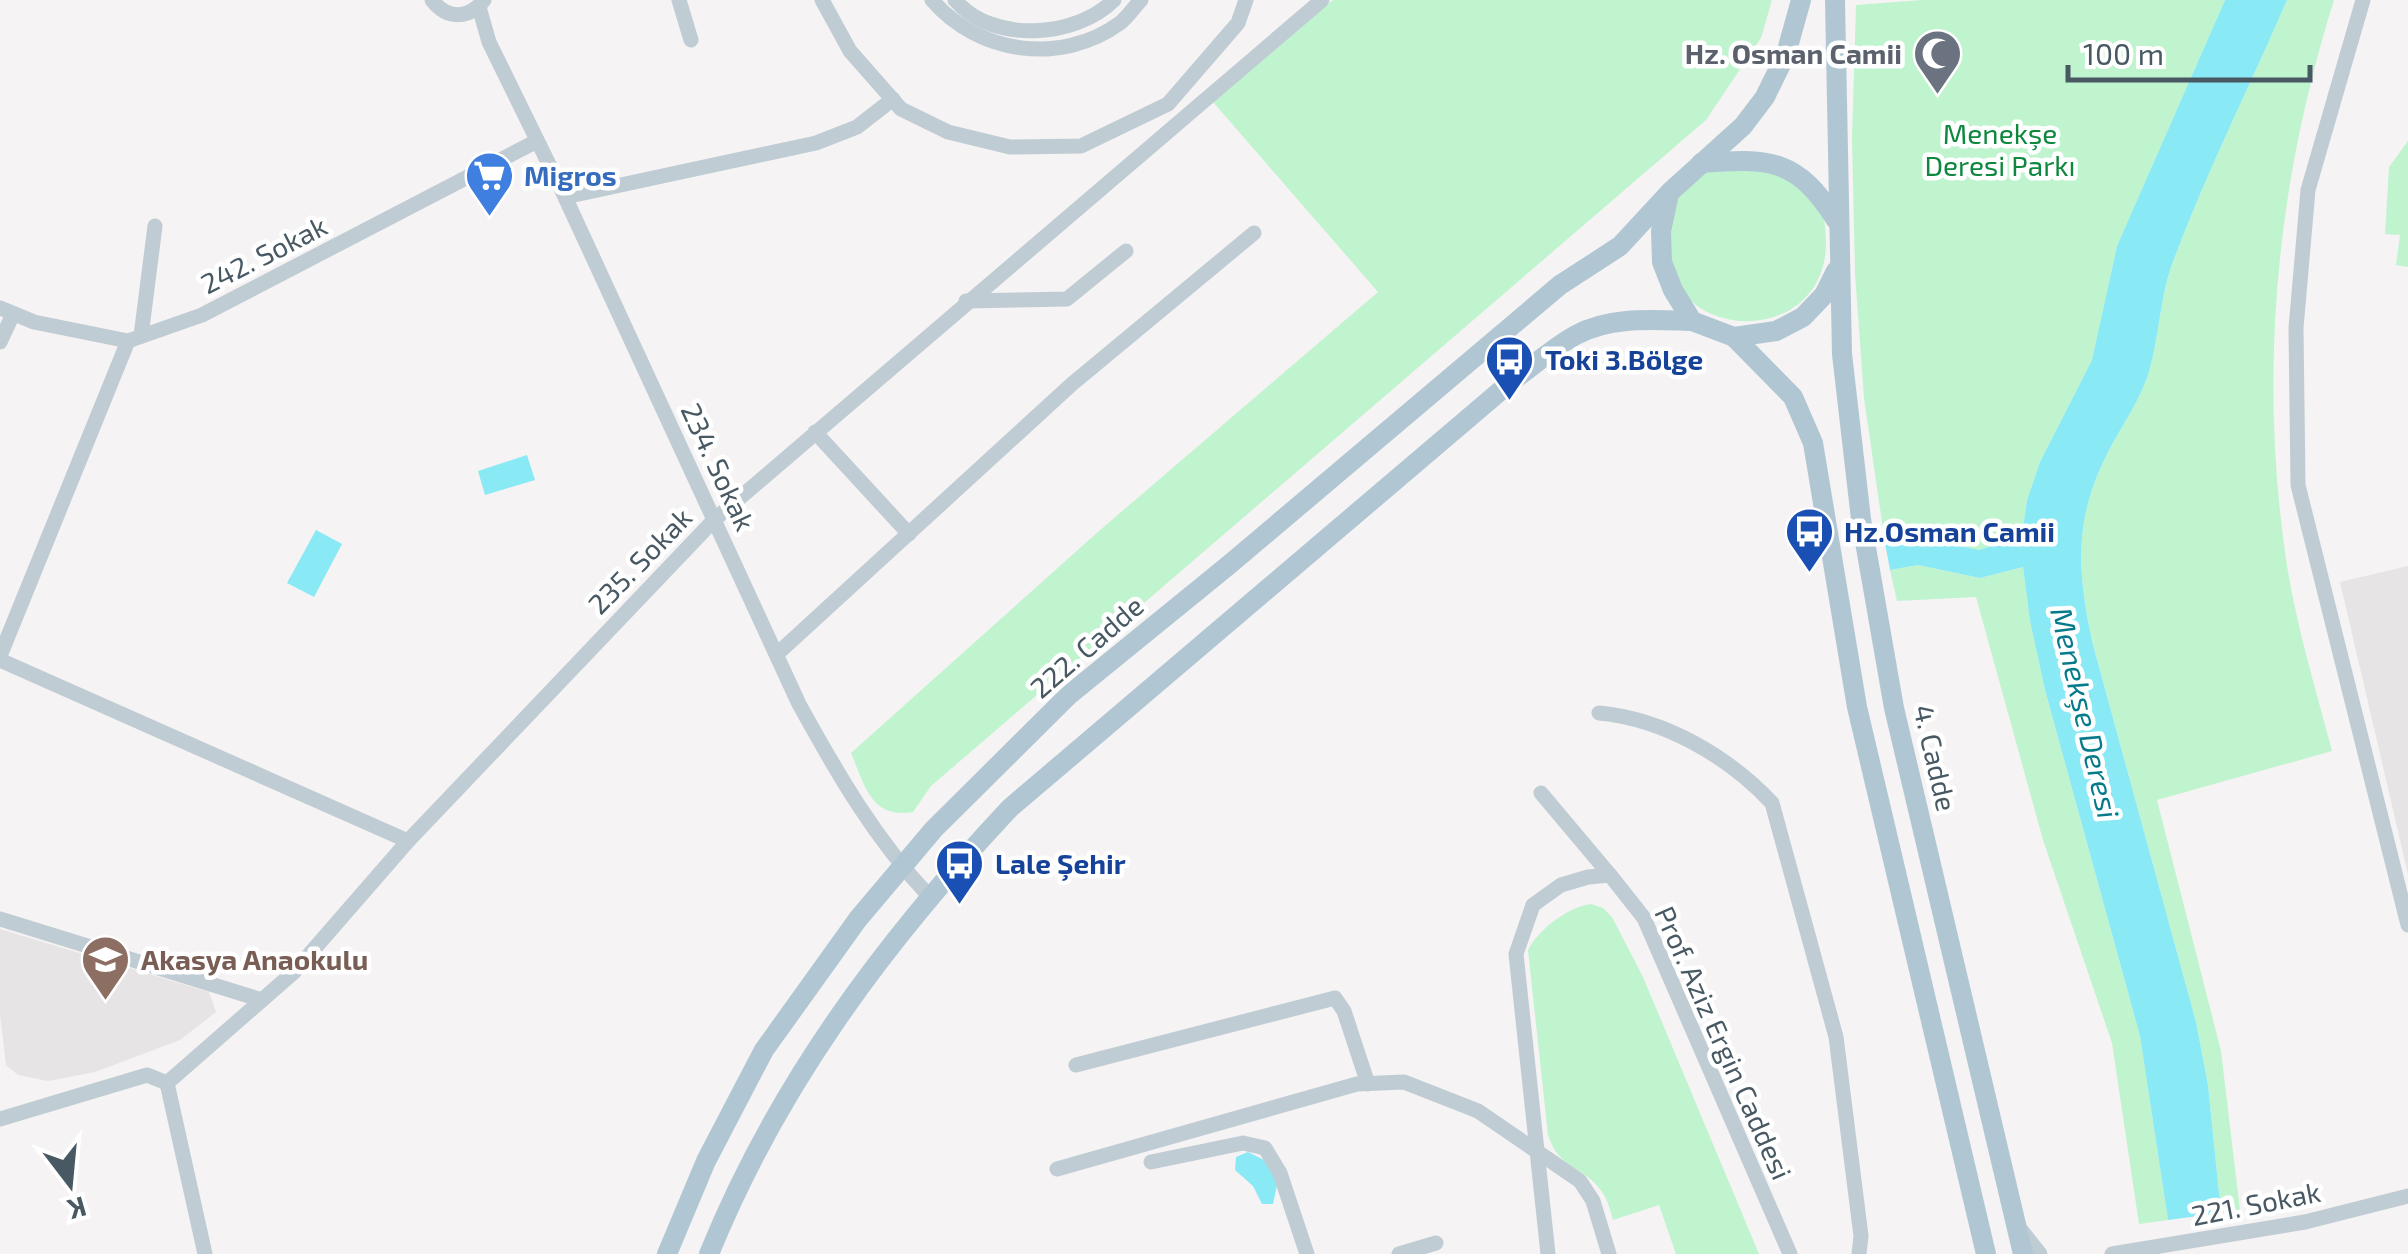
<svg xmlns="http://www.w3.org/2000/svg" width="2408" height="1254" viewBox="0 0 2408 1254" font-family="'Exo 2',sans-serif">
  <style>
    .education { fill: #e6e4e5 }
    .green { fill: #c0f4cf }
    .water { fill: #89e9f5 }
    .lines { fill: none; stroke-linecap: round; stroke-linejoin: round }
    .minor { stroke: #c0ccd3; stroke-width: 15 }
    .major { stroke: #b1c6d3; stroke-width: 20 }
    .labels { text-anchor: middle; stroke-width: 9; stroke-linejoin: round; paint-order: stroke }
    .worship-label { font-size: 28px; font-weight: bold; fill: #5b616d; stroke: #fff; text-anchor: end }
    .park-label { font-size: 28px; fill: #0f883f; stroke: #fff }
    .shop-label { font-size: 28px; font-weight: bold; fill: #366cbe; stroke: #fff; text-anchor: start }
    .street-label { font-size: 28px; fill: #485963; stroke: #fff }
    .transit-label { font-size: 28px; font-weight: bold; fill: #164399; stroke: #fff; text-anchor: start }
    .education-label { font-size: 28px; font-weight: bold; fill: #785e54; stroke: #fff; text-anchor: start }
    .water-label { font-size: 30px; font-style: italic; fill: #057b8a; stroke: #fff }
  </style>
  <rect width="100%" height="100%" fill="#f5f3f3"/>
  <g class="education">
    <path d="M2408 566V874L2340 582Z"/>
    <path d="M0 929 209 992 216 1012 180 1040 95 1072 48 1081 18 1075 6 1065 0 1014Z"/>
  </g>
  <g class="green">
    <path d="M1333 0H1772L1761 38 1706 120 931 786 913 812C871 819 865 786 851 753L1099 531 1378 292 1213 102Z"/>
    <path d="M1922 0H2225L2117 246 2092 360 2040 462 2027 500 2022 537 1979 550 1918 537 1885 543 1864 398 1855 274 1852 137 1856 5Z"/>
    <path d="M2287 0H2334C2276 185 2258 374 2287 566 2297 628 2316 690 2332 751L2157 800 2221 1051 2240 1211 2221 1213 2208 1085 2196 1022 2093 645C2077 571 2073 521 2108 452 2121 427 2137 405 2147 378 2160 339 2159 296 2174 259 2207 171 2250 86 2287 0Z"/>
    <path d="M2408 141V267L2396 265 2400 235 2385 234 2389 167Z"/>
    <path d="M1776 165C1788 176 1806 187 1816 201 1825 212 1826 231 1826 245 1823 357 1641 344 1668 216 1670 202 1686 179 1699 173 1712 167 1759 166 1776 165Z"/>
    <path d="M1918 565 1980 578 2023 567 2030 621 2045 690 2140 1036 2168 1220 2139 1224 2112 1043 2043 840 1976 597 1897 601 1890 570Z"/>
    <path d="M1591 904 1603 908 1612 917 1643 977 1759 1254H1676L1659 1205 1613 1220C1610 1209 1607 1197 1599 1188 1580 1164 1559 1169 1548 1135L1528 950C1539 929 1568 907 1591 904Z"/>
  </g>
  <g class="water">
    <path d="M2225 0H2287C2250 86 2207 171 2174 259 2159 296 2160 339 2147 378 2137 405 2121 427 2108 452 2073 521 2077 571 2093 645L2196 1022 2208 1085 2221 1213 2168 1220 2140 1036 2045 690 2030 621 2023 567 1980 578 1918 565 1890 570 1885 543 1918 537 1979 550 2022 536 2027 500 2040 462 2092 360 2117 246Z"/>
    <path d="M527 455 535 480 485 495 478 471Z"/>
    <path d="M316 530 342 544 314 597 287 583Z"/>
    <path d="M1248 1152 1264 1160 1278 1181 1273 1204H1262L1253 1186 1235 1170 1236 1157Z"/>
  </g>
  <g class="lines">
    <g class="minor">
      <path d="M432 0C447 20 469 19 484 0"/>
      <path d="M679 0 691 40"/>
      <path d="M822 0 850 51 901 109 948 132 1010 147 1081 146 1168 104 1238 23 1246 0"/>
      <path d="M932 0C978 54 1061 66 1120 23 1128 17 1134 7 1141 0"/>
      <path d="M955 0C992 44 1076 38 1114 0"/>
      <path d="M2363 0 2308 190 2296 328 2298 485 2408 925"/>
      <path d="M479 7 489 42 565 197 799 704C837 773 875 839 929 896"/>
      <path d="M565 197 816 143 857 127 893 99"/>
      <path d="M966 301 1067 299 1126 251"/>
      <path d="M0 308 34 322 128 341 202 315 537 141"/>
      <path d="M141 336 155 226"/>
      <path d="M0 342 13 314"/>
      <path d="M815 432 909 534"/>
      <path d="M777 654 1072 384 1254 233"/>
      <path d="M0 656 128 341"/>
      <path d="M0 660 408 841"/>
      <path d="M1599 713C1664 719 1728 756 1772 803L1836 1037 1861 1236 1859 1254"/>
      <path d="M1541 793 1610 875"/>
      <path d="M0 919 262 1000"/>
      <path d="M1076 1065 1335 998 1344 1011 1368 1084"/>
      <path d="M0 1119 147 1075 167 1083"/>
      <path d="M1151 1162 1243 1143 1265 1148 1280 1173 1307 1254"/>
      <path d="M1057 1169 1357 1084 1404 1082 1478 1111 1580 1181 1593 1201 1609 1254"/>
      <path d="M2021 1230 2040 1254"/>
      <path d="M205 1254 167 1083 294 972 408 841 715 519 1322 0"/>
      <path d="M1399 1254 1436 1243"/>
      <path d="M1548 1254 1516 954 1533 905 1561 885 1588 877 1610 875 1644 918 1790 1254"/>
      <path d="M2112 1254 2305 1222 2408 1196"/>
    </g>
    <g class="major">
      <path d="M1835 0 1842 354 1861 519 1894 708 2023 1254"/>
      <path d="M1701 163C1770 158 1797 158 1836 220"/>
      <path d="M1669 194 1661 231 1662 262 1673 290 1692 321 1734 337 1776 331 1803 317 1824 295 1836 271"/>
      <path d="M1734 337 1793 397 1813 443 1857 707 1986 1254"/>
      <path d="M667 1254 706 1161 764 1050 858 919 934 829 1069 695 1230 564 1560 285 1620 246 1670 192 1743 126 1765 97 1786 54 1801 0"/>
      <path d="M709 1254C778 1084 885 941 1010 808L1512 381C1533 366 1554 347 1576 335 1611 316 1654 320 1692 321"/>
    </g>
  </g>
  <defs>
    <symbol id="mosque-pin" viewBox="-11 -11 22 30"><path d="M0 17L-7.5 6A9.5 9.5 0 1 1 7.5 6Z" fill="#6b7280" stroke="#fff"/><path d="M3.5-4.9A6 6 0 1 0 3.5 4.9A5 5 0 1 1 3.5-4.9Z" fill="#fff"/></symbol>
    <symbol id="supermarket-pin" viewBox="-11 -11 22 30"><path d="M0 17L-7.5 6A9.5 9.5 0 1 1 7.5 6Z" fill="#3f7fe0" stroke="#fff"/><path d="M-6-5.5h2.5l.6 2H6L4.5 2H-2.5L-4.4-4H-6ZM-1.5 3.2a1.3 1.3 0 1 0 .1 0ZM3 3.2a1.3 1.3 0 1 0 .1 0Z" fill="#fff"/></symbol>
    <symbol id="bus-pin" viewBox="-11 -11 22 30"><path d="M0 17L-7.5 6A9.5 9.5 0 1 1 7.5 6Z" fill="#1a4fb4" stroke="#fff"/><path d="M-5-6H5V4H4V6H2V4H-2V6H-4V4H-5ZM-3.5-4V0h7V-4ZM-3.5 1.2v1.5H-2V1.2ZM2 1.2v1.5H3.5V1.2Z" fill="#fff"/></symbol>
    <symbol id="school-pin" viewBox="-11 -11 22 30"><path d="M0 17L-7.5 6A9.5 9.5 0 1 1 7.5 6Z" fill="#8d6e63" stroke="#fff"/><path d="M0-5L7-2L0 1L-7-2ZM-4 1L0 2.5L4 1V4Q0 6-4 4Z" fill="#fff"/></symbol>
  </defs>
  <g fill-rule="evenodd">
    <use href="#mosque-pin" x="1910" y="26" width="55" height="75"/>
    <use href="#supermarket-pin" x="462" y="148" width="55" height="75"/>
    <use href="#bus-pin" x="1482" y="332" width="55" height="75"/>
    <use href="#bus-pin" x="1782" y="504" width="55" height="75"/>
    <use href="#bus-pin" x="932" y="836" width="55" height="75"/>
    <use href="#school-pin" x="78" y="932" width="55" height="75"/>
  </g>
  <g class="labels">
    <g class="worship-label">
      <text x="1902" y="64">Hz. Osman Camii</text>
    </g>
    <g class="park-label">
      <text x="2000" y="144">Menekşe<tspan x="2000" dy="32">Deresi Parkı</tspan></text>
    </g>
    <g class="shop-label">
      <text x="524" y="186">Migros</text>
    </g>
    <g class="street-label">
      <text transform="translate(264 255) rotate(-27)" y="10">242. Sokak</text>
      <text transform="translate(718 467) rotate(65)" y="10">234. Sokak</text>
      <text transform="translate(640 561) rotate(-46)" y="10">235. Sokak</text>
      <text transform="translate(1087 647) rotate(-41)" y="10">222. Cadde</text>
      <text transform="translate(1935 758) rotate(77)" y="10">4. Cadde</text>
      <text transform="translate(1723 1043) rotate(66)" y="10">Prof. Aziz Ergin Caddesi</text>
      <text transform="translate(2256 1204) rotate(-11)" y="10">221. Sokak</text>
    </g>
    <g class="transit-label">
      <text x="1545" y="370">Toki 3.Bölge</text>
      <text x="1844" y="542">Hz.Osman Camii</text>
      <text x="995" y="874">Lale Şehir</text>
    </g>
    <g class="education-label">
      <text x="141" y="970">Akasya Anaokulu</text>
    </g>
    <g class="water-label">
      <text transform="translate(2084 713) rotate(77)" y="10">Menekşe Deresi</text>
    </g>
  </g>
  <g transform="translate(70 1184) rotate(164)" stroke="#ffffff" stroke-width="8" paint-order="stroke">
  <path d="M0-8L18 38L0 25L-18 38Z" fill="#485963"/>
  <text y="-15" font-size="28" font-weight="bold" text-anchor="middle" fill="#485963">K</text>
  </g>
  <path d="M2068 65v15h242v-15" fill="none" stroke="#485963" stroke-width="5"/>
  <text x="2083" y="65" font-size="30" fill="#485963" stroke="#ffffff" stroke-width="8" paint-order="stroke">100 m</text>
</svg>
